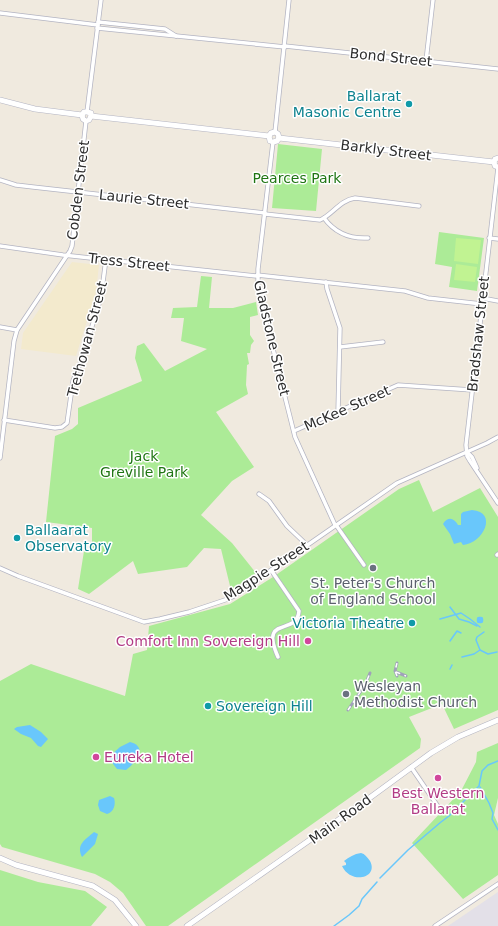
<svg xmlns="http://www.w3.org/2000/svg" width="498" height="926" viewBox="0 0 498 926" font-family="'DejaVu Sans',sans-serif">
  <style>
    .industrial { fill: #e3e0e8 }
    .education { fill: #f3eacd }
    .green { fill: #aceb97 }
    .pitch { fill: #c1f392 }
    .water { fill: #69c7fb }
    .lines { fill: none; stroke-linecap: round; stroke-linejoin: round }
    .stream { stroke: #69c7fb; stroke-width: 1.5 }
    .canal { stroke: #69c7fb; stroke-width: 4.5 }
    .street-casing { stroke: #b3b4c2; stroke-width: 5 }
    .secondary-casing { stroke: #b3b4c2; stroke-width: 6 }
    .street { stroke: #fff; stroke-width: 3.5 }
    .secondary { stroke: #fff; stroke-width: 5 }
    .rail-casing { stroke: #a0a2b9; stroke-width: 3 }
    .rail { stroke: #fff; stroke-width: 1.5; stroke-dasharray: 4.5; stroke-linecap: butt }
    .culture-dot { fill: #0f9aa8; stroke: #fff; stroke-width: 1.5 }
    .worship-dot { fill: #6b7280; stroke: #fff; stroke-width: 1.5 }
    .hotel-dot { fill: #d1479c; stroke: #fff; stroke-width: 1.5 }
    .labels { text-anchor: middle; stroke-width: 3; stroke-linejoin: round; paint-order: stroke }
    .street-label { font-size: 14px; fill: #2d2d2d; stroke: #fff }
    .culture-label { font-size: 14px; fill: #0d838f; stroke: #fff; text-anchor: end }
    .park-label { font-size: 14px; fill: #1f7513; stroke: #fff }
    .worship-label { font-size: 14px; fill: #5b616d; stroke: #fff }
    .hotel-label { font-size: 14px; fill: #b23c85; stroke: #fff; text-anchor: end }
  </style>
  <rect width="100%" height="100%" fill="#f0eadf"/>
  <path class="industrial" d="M498 892V926H448Z"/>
  <path class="education" d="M72 262 99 265 96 292 76 356 21 349 23 333Z"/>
  <g class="green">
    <path d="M278 144 322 149 316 211 272 208Z"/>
    <path d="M439 232 484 238 477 291 449 287 452 267 435 264Z"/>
    <path d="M201 276 212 277 209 308H233L256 302 258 315 250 317V335L254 341 251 345 250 353H247L249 364 247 365 246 385 248 394 216 412 254 467 232 481 201 515 232 543 256 573 231 590 221 549 204 548 187 567 138 574 133 561 89 594 78 589 84 551 92 550V528L46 522 55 436 72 429 78 424V408L142 381 135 358 137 346 144 343 165 371 207 349 181 341 184 318H171L173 308 197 307Z"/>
    <path d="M419 480 433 512 480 488 498 517V710L454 729 442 704 409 717 421 739 420 748 168 926H146L123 893 110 882 95 874 2 847 0 844V681L31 664 125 696 133 654 147 650 149 626 230 604 273 577 399 489Z"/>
    <path d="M498 743V798L494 815 498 824V875L463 899 412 843 461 791 476 762 477 752Z"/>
    <path d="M0 870 38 882 85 891 107 907 91 926H0Z"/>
  </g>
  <g class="pitch">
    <path d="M456 238 481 240 478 264 454 261Z"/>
    <path d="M456 264 477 267 475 282 454 280Z"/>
  </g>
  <g class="water">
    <path d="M472 510C498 512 484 543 463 545L461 542 454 544 450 534 443 524C448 516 454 518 458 525H461V514L463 512Z"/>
    <path d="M30 725 41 732 48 739 41 747 38 746 31 738 21 734 14 729 17 727Z"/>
    <path d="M130 742C149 747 135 763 126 770L117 769 110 760V756L120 747Z"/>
    <path d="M110 796 114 798C116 804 114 812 107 814L100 811 98 805 99 800Z"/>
    <path d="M94 832 98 834 95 844 82 857C76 844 85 840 94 832Z"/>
    <path d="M361 853C365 854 367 857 370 861 379 878 351 885 342 866L346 865V863L344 861C349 857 354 854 361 853Z"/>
  </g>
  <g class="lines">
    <g class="stream">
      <path d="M450 607 459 619 469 622 477 626"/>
      <path d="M440 619 461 613 470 619 480 627"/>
      <path d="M450 641 457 631 461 633"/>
      <path d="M480 650 488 654 497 652"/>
      <path d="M462 657 474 654 480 650 476 640 477 637 484 632"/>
      <path d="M450 669 452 665"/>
      <path d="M480 787 489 803 493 813 492 819 498 830"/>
      <path d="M380 878 408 850 441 822 449 816 479 786 482 771 488 765 498 761"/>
      <path d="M334 926 349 915 359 906 362 899 377 882"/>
    </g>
    <rect class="canal" x="479" y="619" width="2" height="2"/>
    <defs>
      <g id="street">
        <path d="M0 13 98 25"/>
        <path d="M98 22 165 29 176 36"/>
        <path d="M97 28 285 47"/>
        <path d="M285 46 498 69"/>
        <path d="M426 61 433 0"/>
        <path d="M87 112 101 0"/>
        <path d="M275 132 289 0"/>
        <path d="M273 142 258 269V289L295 437 335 525"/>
        <path d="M498 168 466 445 467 456 470 461 498 503"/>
        <path d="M0 180 16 185 33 187 265 213"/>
        <path d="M265 214 320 220C332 215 340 200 355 198L419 206"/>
        <path d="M324 218C335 233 350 239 368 238"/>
        <path d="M489 238 498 239"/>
        <path d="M0 246 63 255 257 276"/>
        <path d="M257 275 405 291 428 298 482 304"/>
        <path d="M326 282 327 289 340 328 338 412"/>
        <path d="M482 298 498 301"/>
        <path d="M0 327 17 330"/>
        <path d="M340 347 383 342"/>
        <path d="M4 420 55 428 62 427 67 423 73 381 82 359 101 297 106 259"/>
        <path d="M294 431 398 385 472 390"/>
        <path d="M467 452 472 457 477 468"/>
        <path d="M0 458 14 341 17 330 70 251 72 246 86 121"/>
        <path d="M259 494 269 501 287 526 307 545"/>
        <path d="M336 525 364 565"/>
        <path d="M497 555 498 554"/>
        <path d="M0 568 18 576 144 622 160 619 189 612 228 599 234 596 397 483 487 443 498 437"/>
        <path d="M271 570 299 611C297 637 259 614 278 657"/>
        <path d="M411 767 439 808"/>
        <path d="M435 926 498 884"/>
      </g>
      <g id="secondary">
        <path d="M0 100 35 109 82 115"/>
        <path d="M82 115 83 119 86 121 89 120 91 116"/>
        <path d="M82 115 84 112H87L91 113V116"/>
        <path d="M91 116 269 136"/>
        <path d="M269 136 270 141 273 142 277 141 279 138"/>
        <path d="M269 136 271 133 275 132 278 134 279 138"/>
        <path d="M279 138 494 162"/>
        <path d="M494 162 495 166 498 167"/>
        <path d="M494 162 495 159 498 158"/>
        <path d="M0 858 16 865 93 886 115 900 136 926"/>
        <path d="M187 926 364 802 431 753 458 737 498 720"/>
      </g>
    </defs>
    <use href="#street" class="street-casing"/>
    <use href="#secondary" class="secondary-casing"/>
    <use href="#street" class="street"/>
    <use href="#secondary" class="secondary"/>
    <defs>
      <g id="rail">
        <path d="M396 672 406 676"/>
        <path d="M397 676 395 671 397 663"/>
        <path d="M348 710 365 685 370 673"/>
      </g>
    </defs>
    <use href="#rail" class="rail-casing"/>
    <use href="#rail" class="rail"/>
  </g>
  <g class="culture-dot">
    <circle cx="409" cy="104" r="4"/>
    <circle cx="17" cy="538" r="4"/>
    <circle cx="412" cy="623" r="4"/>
    <circle cx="208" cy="706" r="4"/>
  </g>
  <g class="worship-dot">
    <circle cx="373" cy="568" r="4"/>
    <circle cx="346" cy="694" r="4"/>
  </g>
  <g class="hotel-dot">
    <circle cx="308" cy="641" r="4"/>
    <circle cx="96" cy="757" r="4"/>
    <circle cx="438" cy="778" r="4"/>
  </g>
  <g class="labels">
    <g class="street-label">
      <text transform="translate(391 57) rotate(6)" y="5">Bond Street</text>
      <text transform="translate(386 150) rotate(7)" y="5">Barkly Street</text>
      <text transform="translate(78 190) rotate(-83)" y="5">Cobden Street</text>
      <text transform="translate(144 199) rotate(6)" y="5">Laurie Street</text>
      <text transform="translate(129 262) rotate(6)" y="5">Tress Street</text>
      <text transform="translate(478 334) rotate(-84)" y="5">Bradshaw Street</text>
      <text transform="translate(272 338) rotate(77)" y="5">Gladstone Street</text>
      <text transform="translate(87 339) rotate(-75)" y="5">Trethowan Street</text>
      <text transform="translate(347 408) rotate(-24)" y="5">McKee Street</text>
      <text transform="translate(266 571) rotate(-33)" y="5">Magpie Street</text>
      <text transform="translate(340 819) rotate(-36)" y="5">Main Road</text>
    </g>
    <g class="culture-label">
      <text x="401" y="101">Ballarat<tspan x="401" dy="16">Masonic Centre</tspan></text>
      <text x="25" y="535" text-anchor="start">Ballaarat<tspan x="25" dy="16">Observatory</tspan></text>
      <text x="404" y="628">Victoria Theatre</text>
      <text x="216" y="711" text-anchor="start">Sovereign Hill</text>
    </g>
    <g class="park-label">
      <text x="297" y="183">Pearces Park</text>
      <text x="144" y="461">Jack<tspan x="144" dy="16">Greville Park</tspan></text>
    </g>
    <g class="worship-label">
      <text x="373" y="588">St. Peter's Church<tspan x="373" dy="16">of England School</tspan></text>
      <text x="354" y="691" text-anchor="start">Wesleyan<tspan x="354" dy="16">Methodist Church</tspan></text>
    </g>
    <g class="hotel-label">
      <text x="300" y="646">Comfort Inn Sovereign Hill</text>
      <text x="104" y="762" text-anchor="start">Eureka Hotel</text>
      <text x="438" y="798" text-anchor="middle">Best Western<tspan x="438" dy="16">Ballarat</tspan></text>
    </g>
  </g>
</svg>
